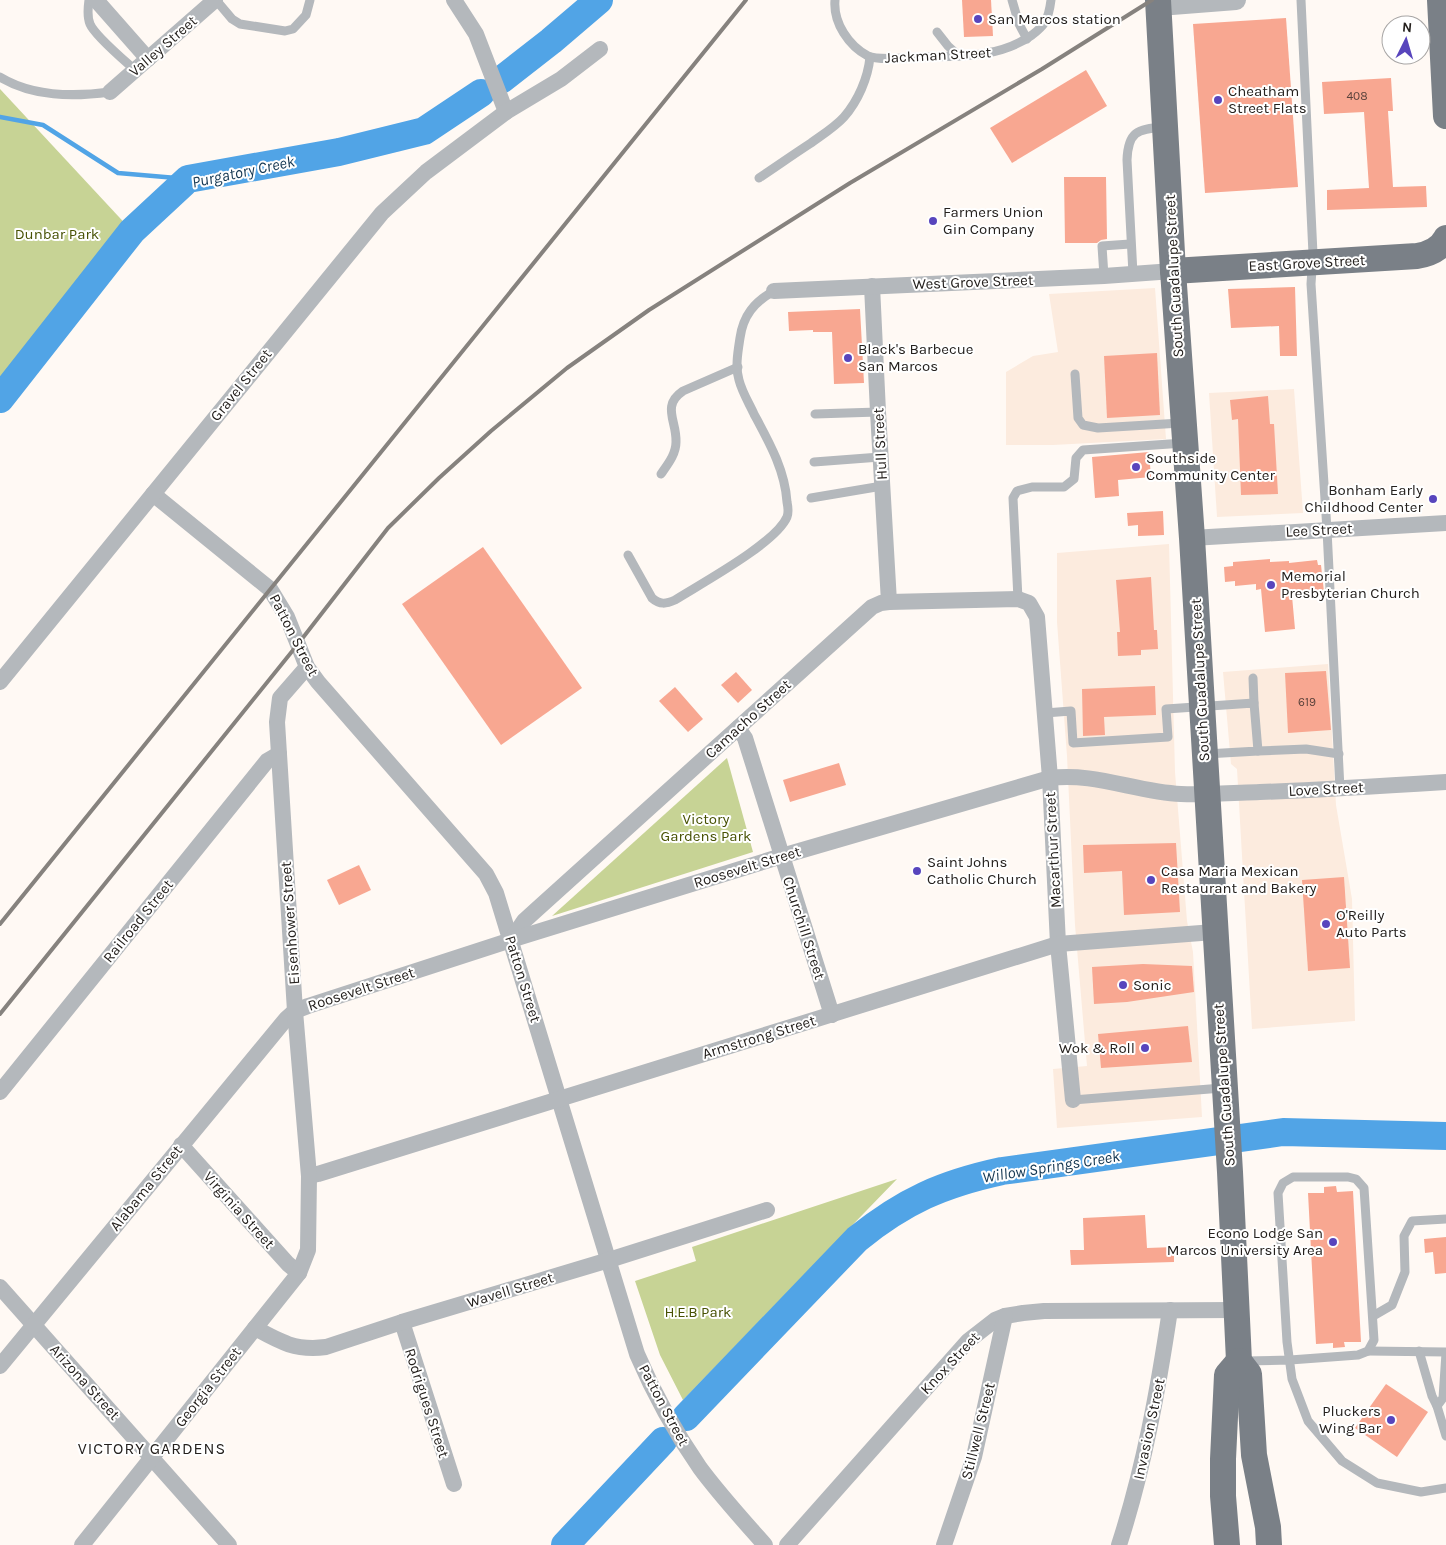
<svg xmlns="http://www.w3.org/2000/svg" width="1446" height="1545" viewBox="0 0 1446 1545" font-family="Karla,sans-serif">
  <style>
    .built { fill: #fcebde }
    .green { fill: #c7d395 }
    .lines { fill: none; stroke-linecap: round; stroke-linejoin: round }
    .stream { stroke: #51a4e6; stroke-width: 4.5 }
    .river { stroke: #51a4e6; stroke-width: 28 }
    .building { fill: #f8a791 }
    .service { stroke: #b4b8bc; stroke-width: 9 }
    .minor { stroke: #b4b8bc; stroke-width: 16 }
    .tertiary { stroke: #b4b8bc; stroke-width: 20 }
    .primary { stroke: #7a8087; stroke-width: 26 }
    .rail { stroke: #86827e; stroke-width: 4 }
    .poi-dot { fill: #5845bd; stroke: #fff; stroke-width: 2 }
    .labels { text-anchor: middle; stroke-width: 4; stroke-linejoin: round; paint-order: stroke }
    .number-label { font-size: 12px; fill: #5a423b }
    .poi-label { font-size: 15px; fill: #25211e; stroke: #fff; text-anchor: start }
    .street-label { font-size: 15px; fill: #25211e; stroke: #fff }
    .park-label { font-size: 15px; fill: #475103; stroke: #fff }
    .water-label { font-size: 16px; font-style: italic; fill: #143752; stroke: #fff }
    .neighbourhood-label { font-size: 16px; letter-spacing: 1px; fill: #25211e; stroke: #fff }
  </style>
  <rect width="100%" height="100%" fill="#fff9f4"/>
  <g class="built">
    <path d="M1155 288 1166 439 1053 445H1006V372L1033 356 1058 352 1049 294Z"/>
    <path d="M1294 389 1303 513 1217 517 1209 393Z"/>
    <path d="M1169 544 1175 772 1187 921 1193 952 1202 1117 1057 1128 1053 1069 1087 1066 1075 925 1067 756 1057 622V553Z"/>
    <path d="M1328 664 1336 805 1352 899 1355 1021 1252 1029 1237 769 1231 764 1223 672Z"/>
  </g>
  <g class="green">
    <path d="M0 89 132 231 0 395Z"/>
    <path d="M727 758 753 852 552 916Z"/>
    <path d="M897 1179 683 1400 660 1355 635 1281 696 1261 692 1247Z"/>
  </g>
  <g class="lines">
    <path class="stream" d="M0 117 43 125 118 173 188 179"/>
    <g class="river">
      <path d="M501 80 551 41 599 0"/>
      <path d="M0 399 132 231 188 179 339 152 424 131 481 93"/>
      <path d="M686 1417 857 1239C904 1201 942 1184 1002 1171L1283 1132 1446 1136"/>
      <path d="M565 1545 663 1441"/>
    </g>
  </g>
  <g class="building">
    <path d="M962 0H991L993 36 964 37Z"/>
    <path d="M1286 18 1298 187 1205 193 1193 24Z"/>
    <path d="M1086 70 1107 106 1012 163 990 128Z"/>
    <path d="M1391 78 1393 111H1388L1393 187 1426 186 1427 207 1327 210V190L1369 188 1364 112 1324 114 1322 82Z"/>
    <path d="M1064 177H1106L1107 239 1101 240 1097 243H1065Z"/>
    <path d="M1295 287 1297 356H1280L1279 326 1231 328 1228 289Z"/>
    <path d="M860 309 864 383 834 384 832 332H813V330L789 331 788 312Z"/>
    <path d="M1157 353 1160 415 1107 418 1104 356Z"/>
    <path d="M1268 396 1270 424H1274L1278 494 1241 495 1238 419 1232 420 1230 400Z"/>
    <path d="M1149 452 1151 477 1118 480 1119 496 1095 498 1092 457Z"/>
    <path d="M1163 511 1164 535 1138 536V525L1128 526 1127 513Z"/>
    <path d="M483 547 582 688 501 745 402 604Z"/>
    <path d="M1270 559V562L1289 561V563L1317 560 1318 565H1321L1324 592 1292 596 1295 629 1265 632 1261 589 1256 590V584L1235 586V581L1225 582 1224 567 1233 566V562Z"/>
    <path d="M1151 577 1154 630H1157L1158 649 1141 650V655L1118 656 1117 632H1120L1116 580Z"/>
    <path d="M1326 671 1331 730 1288 733 1285 673Z"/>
    <path d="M736 672 752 690 738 703 721 685Z"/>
    <path d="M1155 686 1156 715 1104 717 1105 735 1083 736 1082 689Z"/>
    <path d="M675 687 703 719 688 732 659 701Z"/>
    <path d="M839 763 846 785 790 802 783 780Z"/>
    <path d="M1176 843 1180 912 1124 915 1122 871 1084 873 1083 845Z"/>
    <path d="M359 865 371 890 339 905 327 880Z"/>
    <path d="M1344 877 1350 968 1308 971 1302 880Z"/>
    <path d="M1143 964 1192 966 1194 992 1127 1002 1094 1004 1092 967Z"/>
    <path d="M1188 1026 1192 1062 1101 1068 1098 1034Z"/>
    <path d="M1336 1186 1337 1192 1353 1191 1361 1342H1344L1345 1347 1333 1348V1343L1316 1344 1308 1193H1324V1187Z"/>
    <path d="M1145 1215 1147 1248 1174 1247V1262L1071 1265 1070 1250H1084L1083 1218Z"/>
    <path d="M1446 1237V1273L1435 1274 1433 1252 1425 1253 1424 1239Z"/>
    <path d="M1386 1384 1428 1412 1397 1457 1355 1428Z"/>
  </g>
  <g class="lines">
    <g class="service">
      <path d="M89 0C88 7 87 17 90 24 95 36 124 60 135 70"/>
      <path d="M216 0 232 19 240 24 285 31 293 29 306 15 310 0"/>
      <path d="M835 0C833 23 849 46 868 56 876 60 907 58 918 57 957 56 998 59 1032 35 1036 32 1042 27 1045 22 1049 15 1050 8 1051 0"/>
      <path d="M1012 0 1019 24 1027 39"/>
      <path d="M1301 0 1313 254 1311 284 1327 530 1340 789"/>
      <path d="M937 32 948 46 959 56"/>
      <path d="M0 77C33 97 73 97 110 92"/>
      <path d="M759 178C777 166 794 154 811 143 822 135 835 127 844 117 858 101 868 78 870 57"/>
      <path d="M1133 274 1127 160C1128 132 1137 129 1163 127"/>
      <path d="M1104 276 1102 246 1130 244"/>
      <path d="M1075 374 1078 418 1083 425 1098 428 1181 423"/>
      <path d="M815 414 878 412"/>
      <path d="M814 462 880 457"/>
      <path d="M661 474C668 464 676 454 676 442 677 421 661 406 683 391L738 367"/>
      <path d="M811 498 882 486"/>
      <path d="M628 555 652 598C660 605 666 604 675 600 702 583 776 543 787 517 789 512 788 507 787 502 785 470 769 442 754 414 749 403 742 392 739 380 735 367 738 351 740 338 743 316 754 302 774 291"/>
      <path d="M1018 599 1013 498 1017 491 1032 487H1064L1074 479 1076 458 1083 450 1184 443"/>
      <path d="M1253 678 1254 703"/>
      <path d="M1045 713 1071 711 1073 743 1168 737 1166 709 1254 703 1258 751 1206 754"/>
      <path d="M1258 751 1306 749 1339 754"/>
      <path d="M1073 1100 1222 1088"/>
      <path d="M1373 1316 1392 1305 1405 1272 1404 1236 1412 1221 1446 1219"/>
      <path d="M1368 1351 1446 1352"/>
      <path d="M1419 1351 1432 1396 1437 1406 1443 1398 1446 1353"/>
      <path d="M1245 1361 1290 1360 1358 1355 1368 1351 1374 1340 1364 1188 1356 1179 1348 1177H1293L1283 1183 1278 1193 1287 1342 1292 1379 1308 1421 1342 1461 1377 1483 1421 1492 1446 1488"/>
      <path d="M1437 1406 1446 1436"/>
    </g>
    <g class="minor">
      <path d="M96 0 148 59"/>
      <path d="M454 0 476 34 506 112"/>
      <path d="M110 92 215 0"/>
      <path d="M872 286 878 412 889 602"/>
      <path d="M774 291 1104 276 1173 271"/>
      <path d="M153 494 270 589 287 617 307 667 318 682 486 874 496 893 637 1354C654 1394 675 1432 700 1468 720 1495 743 1520 765 1545"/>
      <path d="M1192 538 1446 523"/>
      <path d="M0 682 382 213 426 172 506 112 561 79 600 49"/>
      <path d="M738 728 745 738 832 1015"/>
      <path d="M511 940 524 921 535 911 872 607 881 603 889 602 1018 599 1029 603 1037 617 1050 778 1058 944 1073 1100"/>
      <path d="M0 1092 267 761 279 754"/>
      <path d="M181 1145 288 1264 299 1273"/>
      <path d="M309 1176 318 1174 1058 944 1214 932"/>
      <path d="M0 1287 229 1545"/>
      <path d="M402 1322 454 1484"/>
      <path d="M255 1328C280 1342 296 1351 326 1347L402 1322 609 1260 767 1210"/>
      <path d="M0 1366 286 1019 295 1011 308 1006 511 940 782 856 1050 778C1094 772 1136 792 1181 794 1207 795 1234 793 1260 792 1322 790 1384 786 1446 782"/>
      <path d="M82 1545 299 1273 308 1250 309 1176 295 1011 277 722 280 698 307 667"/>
      <path d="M787 1545 968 1341 995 1320 1005 1316 1023 1313 1044 1311 1236 1310"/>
      <path d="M944 1545 974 1457 1005 1316"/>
      <path d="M1119 1545C1144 1468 1158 1390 1170 1310"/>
    </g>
    <path class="tertiary" d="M1159 6 1236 0"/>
    <g class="primary">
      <path d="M1158 0 1173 271 1192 538 1230 1172 1239 1361 1249 1374 1254 1455 1268 1527 1269 1545"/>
      <path d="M1440 0 1446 116"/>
      <path d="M1173 271 1417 256C1429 254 1440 250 1446 238"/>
      <path d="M1227 1545 1223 1496V1459L1227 1375 1239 1361"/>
    </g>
    <g class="rail">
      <path d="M0 924 746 0"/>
      <path d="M0 1014 298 644 388 528 439 478 491 431 567 368 649 310 850 183 1042 69 1152 0"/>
    </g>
  </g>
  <g class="poi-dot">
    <circle cx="978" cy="19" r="5"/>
    <circle cx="1218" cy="100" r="5"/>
    <circle cx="933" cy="221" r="5"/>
    <circle cx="848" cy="358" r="5"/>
    <circle cx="1136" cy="467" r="5"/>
    <circle cx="1433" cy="499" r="5"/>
    <circle cx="1271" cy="585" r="5"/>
    <circle cx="917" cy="871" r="5"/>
    <circle cx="1151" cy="880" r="5"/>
    <circle cx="1326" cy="924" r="5"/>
    <circle cx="1123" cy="985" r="5"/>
    <circle cx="1145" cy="1048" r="5"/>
    <circle cx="1333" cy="1242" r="5"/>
    <circle cx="1391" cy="1420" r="5"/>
  </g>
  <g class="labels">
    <g class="number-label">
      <text x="1357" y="100">408</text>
      <text x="1307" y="706">619</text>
    </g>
    <g class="poi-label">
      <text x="988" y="24">San Marcos station</text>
      <text x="1228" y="96">Cheatham<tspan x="1228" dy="17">Street Flats</tspan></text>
      <text x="943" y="217">Farmers Union<tspan x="943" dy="17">Gin Company</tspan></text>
      <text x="858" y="354">Black's Barbecue<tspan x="858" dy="17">San Marcos</tspan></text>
      <text x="1146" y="463">Southside<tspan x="1146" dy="17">Community Center</tspan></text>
      <text x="1423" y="495" text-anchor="end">Bonham Early<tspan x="1423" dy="17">Childhood Center</tspan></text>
      <text x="1281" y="581">Memorial<tspan x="1281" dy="17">Presbyterian Church</tspan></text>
      <text x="927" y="867">Saint Johns<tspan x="927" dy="17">Catholic Church</tspan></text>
      <text x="1161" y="876">Casa Maria Mexican<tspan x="1161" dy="17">Restaurant and Bakery</tspan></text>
      <text x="1336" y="920">O'Reilly<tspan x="1336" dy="17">Auto Parts</tspan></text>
      <text x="1133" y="990">Sonic</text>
      <text x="1135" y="1053" text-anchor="end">Wok &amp; Roll</text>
      <text x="1323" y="1238" text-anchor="end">Econo Lodge San<tspan x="1323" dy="17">Marcos University Area</tspan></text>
      <text x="1381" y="1416" text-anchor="end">Pluckers<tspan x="1381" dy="17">Wing Bar</tspan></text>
    </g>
    <g class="street-label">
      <text transform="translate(163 46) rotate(-41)" y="5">Valley Street</text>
      <text transform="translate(938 55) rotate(-3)" y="5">Jackman Street</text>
      <text transform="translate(1307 263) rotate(-3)" y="5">East Grove Street</text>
      <text transform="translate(1174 276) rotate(-93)" y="5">South Guadalupe Street</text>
      <text transform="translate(973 282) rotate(-2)" y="5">West Grove Street</text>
      <text transform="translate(241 385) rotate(-51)" y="5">Gravel Street</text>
      <text transform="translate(880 444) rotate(-93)" y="5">Hull Street</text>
      <text transform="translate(1319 530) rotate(-3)" y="5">Lee Street</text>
      <text transform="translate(294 635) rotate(63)" y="5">Patton Street</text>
      <text transform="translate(1200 680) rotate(-93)" y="5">South Guadalupe Street</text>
      <text transform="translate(748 719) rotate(-42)" y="5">Camacho Street</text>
      <text transform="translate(1326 789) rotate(-3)" y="5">Love Street</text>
      <text transform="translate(1053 850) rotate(-93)" y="5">Macarthur Street</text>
      <text transform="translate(747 867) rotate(-17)" y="5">Roosevelt Street</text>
      <text transform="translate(138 921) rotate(-51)" y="5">Railroad Street</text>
      <text transform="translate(290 923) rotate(-94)" y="5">Eisenhower Street</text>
      <text transform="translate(804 928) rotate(72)" y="5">Churchill Street</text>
      <text transform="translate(523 979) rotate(73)" y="5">Patton Street</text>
      <text transform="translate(361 989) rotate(-18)" y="5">Roosevelt Street</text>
      <text transform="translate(759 1037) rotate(-17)" y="5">Armstrong Street</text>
      <text transform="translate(1224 1085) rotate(-94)" y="5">South Guadalupe Street</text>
      <text transform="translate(146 1188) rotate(-51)" y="5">Alabama Street</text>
      <text transform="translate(239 1210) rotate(48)" y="5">Virginia Street</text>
      <text transform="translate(510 1290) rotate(-17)" y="5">Wavell Street</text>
      <text transform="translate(950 1363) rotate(-47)" y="5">Knox Street</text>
      <text transform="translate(85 1382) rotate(48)" y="5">Arizona Street</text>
      <text transform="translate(208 1387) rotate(-52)" y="5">Georgia Street</text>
      <text transform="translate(427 1403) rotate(72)" y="5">Rodrigues Street</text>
      <text transform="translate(664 1405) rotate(62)" y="5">Patton Street</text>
      <text transform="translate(1149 1429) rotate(-78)" y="5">Invasion Street</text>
      <text transform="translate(978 1431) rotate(-76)" y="5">Stillwell Street</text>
    </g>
    <g class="park-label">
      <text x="57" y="239">Dunbar Park</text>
      <text x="706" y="824">Victory<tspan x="706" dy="17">Gardens Park</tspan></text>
      <text x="698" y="1317">H.E.B Park</text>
    </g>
    <g class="water-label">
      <text transform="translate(243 171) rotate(-12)" y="6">Purgatory Creek</text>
      <text transform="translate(1051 1166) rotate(-9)" y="6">Willow Springs Creek</text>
    </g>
    <g class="neighbourhood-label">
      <text x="152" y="1454">VICTORY GARDENS</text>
    </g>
  </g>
  <g transform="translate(1406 40) rotate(5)"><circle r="24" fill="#ffffff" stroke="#a8a6a5"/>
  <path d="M0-4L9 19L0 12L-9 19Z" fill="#5845bd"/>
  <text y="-8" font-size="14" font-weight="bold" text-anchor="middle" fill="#25211e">N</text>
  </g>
</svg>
